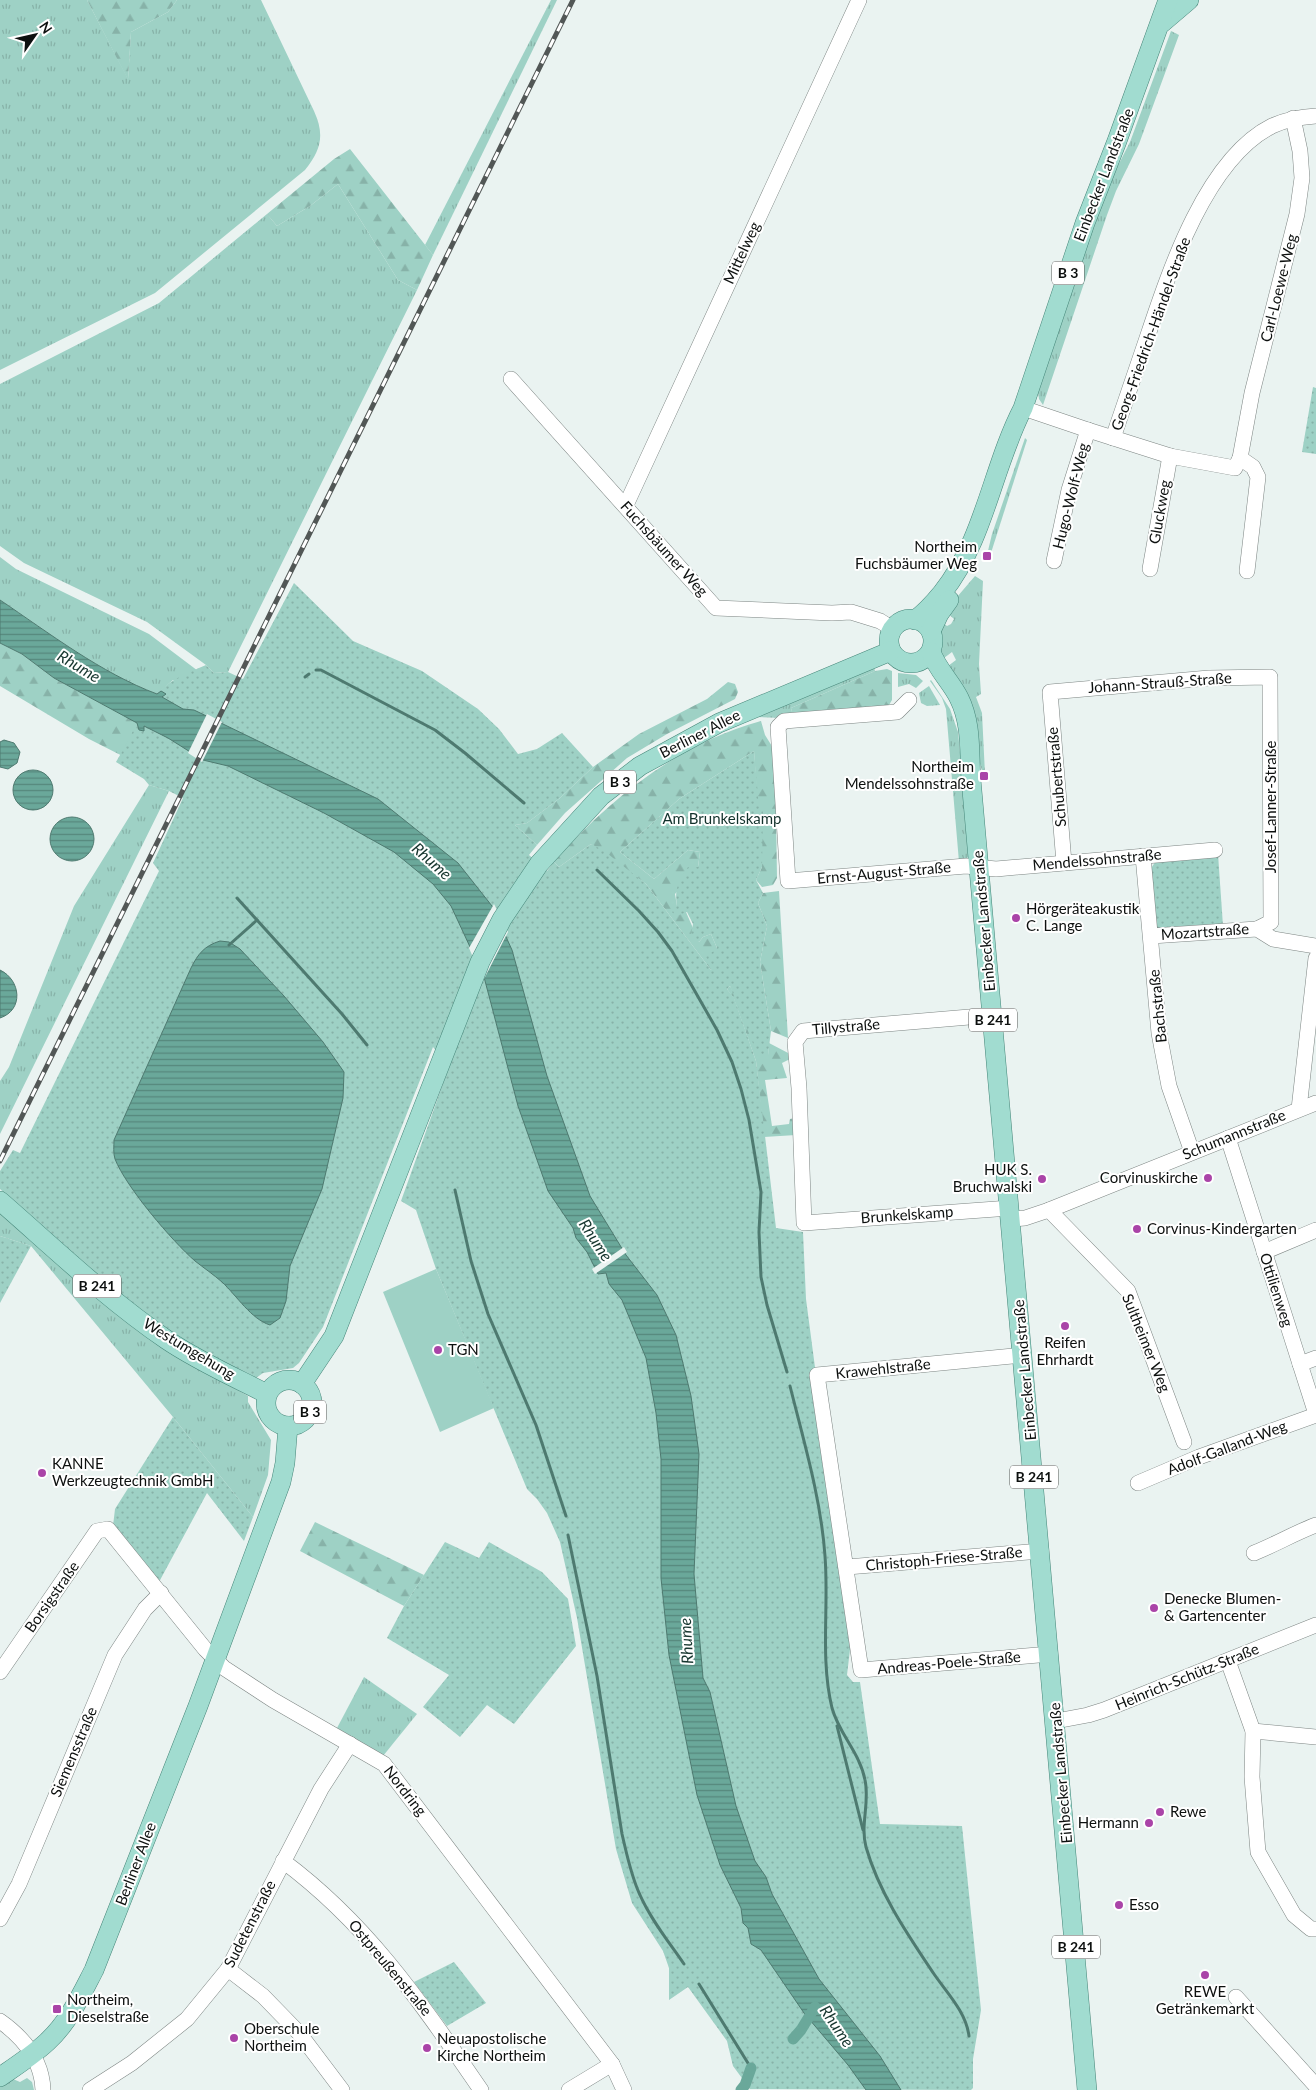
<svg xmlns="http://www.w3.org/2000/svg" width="1316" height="2090" viewBox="0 0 1316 2090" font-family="Lato,sans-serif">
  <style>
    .grass { fill: url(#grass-tufts) }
    .forest { fill: url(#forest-firs) }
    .park { fill: url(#park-dots) }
    .pitch { fill: #9ed1c5 }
    .water { fill: url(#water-rules); stroke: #4e7a70 }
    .pier { fill: #eaf3f1 }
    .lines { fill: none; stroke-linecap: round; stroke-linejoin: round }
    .stream { stroke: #4e7a70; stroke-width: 3 }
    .canal { stroke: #6aa89a; stroke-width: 11 }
    .minor-casing { stroke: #7d8583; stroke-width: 16 }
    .major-casing { stroke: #458578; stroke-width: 20 }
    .minor { stroke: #fff; stroke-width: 15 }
    .major { stroke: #a1dcd0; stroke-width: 19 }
    .rail-casing { stroke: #525756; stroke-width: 5 }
    .rail { stroke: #fff; stroke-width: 3; stroke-dasharray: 9; stroke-linecap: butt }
    .poi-dot { fill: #aa44a8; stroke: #fff; stroke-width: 2 }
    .labels { text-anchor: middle; stroke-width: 4; stroke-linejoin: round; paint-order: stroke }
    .shield { fill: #fff; stroke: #565857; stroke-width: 1 }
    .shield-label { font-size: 14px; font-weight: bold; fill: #0d100f }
    .street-label { font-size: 15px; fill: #0d100f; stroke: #fff }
    .poi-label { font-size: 15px; fill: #0d100f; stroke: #fff; text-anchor: start }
    .park-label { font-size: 15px; fill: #13322c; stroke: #fff }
    .water-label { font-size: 16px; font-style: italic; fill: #17362f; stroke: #fff }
  </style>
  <defs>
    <pattern id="grass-tufts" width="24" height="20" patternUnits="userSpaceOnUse" patternTransform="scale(1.25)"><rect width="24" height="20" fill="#9ed1c5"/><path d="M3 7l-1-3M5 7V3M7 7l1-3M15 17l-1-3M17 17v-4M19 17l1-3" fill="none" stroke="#87b2a8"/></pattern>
    <pattern id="forest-firs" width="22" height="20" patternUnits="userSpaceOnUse" patternTransform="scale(1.25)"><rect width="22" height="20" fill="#9ed1c5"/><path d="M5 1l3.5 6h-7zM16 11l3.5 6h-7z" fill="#87b2a8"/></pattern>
    <pattern id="park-dots" width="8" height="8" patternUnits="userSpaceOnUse" patternTransform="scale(1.25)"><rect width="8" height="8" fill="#9ed1c5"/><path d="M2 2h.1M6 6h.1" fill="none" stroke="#87b2a8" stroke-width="1.8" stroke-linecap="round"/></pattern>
    <pattern id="water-rules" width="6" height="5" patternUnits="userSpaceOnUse" patternTransform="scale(1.25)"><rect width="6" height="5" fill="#6aa89a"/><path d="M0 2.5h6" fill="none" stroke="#56877c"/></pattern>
  </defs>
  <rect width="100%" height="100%" fill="#eaf3f1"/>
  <g class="grass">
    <path d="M0 0H87L128 79 131 32 168 12 177 0H261L314 111C325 135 321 150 305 170L155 293 0 370Z"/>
    <path d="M551 0H557L433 255 425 245Z"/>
    <path d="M1171 31 1179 35 1139 144 1116 191 1107 215 1043 405 1039 399 1038 392 1105 191 1130 142Z"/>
    <path d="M338 184 398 280 417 290 228 672 214 673 206 665 147 622 24 563 0 546V384L159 303 267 214 277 226 310 206Z"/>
    <path d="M1025 438 1027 440 990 556 987 555 992 534Z"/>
    <path d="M0 557 16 569 149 634 218 686 173 680 157 694C101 673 49 634 0 600Z"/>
    <path d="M975 576 983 581 979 664 981 694 976 697 982 713 985 774H983L978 757 944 669 956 660 952 652 940 661 937 636 940 620 947 626 951 624 954 619 945 611Z"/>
    <path d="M874 667 875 671 791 708 793 716 782 718 755 717Z"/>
    <path d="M898 673 916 675 923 681 916 688 909 684 898 687Z"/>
    <path d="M931 680 950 709 958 732 970 855 963 862H959L946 709 942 698 930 681Z"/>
    <path d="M929 686 940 705 927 706 921 703 919 693Z"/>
    <path d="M149 785 169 791 0 1134V1081L9 1067 74 906Z"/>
    <path d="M0 1211 185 1360 248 1396V1402L271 1440 268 1475 253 1517 173 1417 31 1246 0 1236Z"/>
    <path d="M364 1677 417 1714 383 1756 337 1728Z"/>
    <path d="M27 2078 32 2082 34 2090H0V2087L13 2079 20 2082Z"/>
  </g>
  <g class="forest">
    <path d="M87 0H177L168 12 131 32 128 80Z"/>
    <path d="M350 149 433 255 417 290 398 280 338 184 310 206 277 226 267 214 334 159Z"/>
    <path d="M0 643 22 654 54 678 138 723 156 773 89 739 0 686Z"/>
    <path d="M887 669 892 671V700L889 705 793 716 791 708 875 671Z"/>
    <path d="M728 682 735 684 738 692 735 699 667 734 627 758 565 813 537 845 515 825 527 823 560 798 593 767 639 734 707 699Z"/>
    <path d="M761 721 765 735 775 751 777 878 773 885 762 887 756 880 762 867 754 751 679 799 620 852 654 879 688 850 700 852 698 867 675 894 677 906 686 912 699 942 703 937 711 934 717 948 714 969 711 970 646 884 591 844 559 867 554 862C609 799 679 743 761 721Z"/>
    <path d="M779 891 788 1038 771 1031 760 962 767 926 758 903 763 893Z"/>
    <path d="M730 986 768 1055 769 1043 790 1054V1059L782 1063 787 1078 765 1080 772 1126 789 1124 790 1119 795 1118 796 1135 764 1137 756 1061 734 999 727 989Z"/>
    <path d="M315 1522 424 1575 404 1606 300 1551Z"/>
  </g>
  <g class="park">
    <path d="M1313 387 1316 388V454L1302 452Z"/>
    <path d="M294 583 353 641 422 671 478 709 499 729 518 754 537 749 562 733 593 767 560 798 527 823 515 825 537 845 529 855 547 871 554 862 559 867 591 844 603 850 646 884 711 970 713 968 706 957 717 948 711 934 703 937 699 942 691 935 693 924 687 912 676 916 672 912 677 906C674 888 679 881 688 867H698L700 852 688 850 654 879 620 852 679 799 754 751 759 807 763 809 762 867 756 880 763 893 758 903 767 926 760 962 771 1031 768 1055 758 1056 730 986 727 989 734 998 756 1061 776 1228 803 1232 806 1299 851 1641 847 1675 853 1682H860L880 1824 962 1826 981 2010 973 2059V2088L971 2090 750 2089 733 2066 727 2041 688 1987 669 2000V1968L663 1951 632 1903 616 1849 577 1618 560 1542 547 1513 537 1499 527 1489 436 1269 416 1210 401 1201 449 1067 433 1047 323 1327 299 1363 293 1368 263 1373 256 1378C155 1341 78 1260 0 1189V1171L13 1150 20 1153 159 871 153 863 183 798 169 791 149 785 144 779 116 762C133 735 145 697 174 680 184 674 195 670 206 665L214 673 228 672 243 679Z"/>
    <path d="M1218 854 1223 926 1161 931 1153 924 1149 871 1156 861Z"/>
    <path d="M0 1236 31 1246 0 1303Z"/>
    <path d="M173 1417 253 1517 244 1541 207 1493 159 1582 113 1526 115 1509Z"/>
    <path d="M445 1542 479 1558 489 1542 542 1572 568 1599 576 1646 514 1724 487 1705 460 1737 423 1707 449 1675 387 1638 404 1606Z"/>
    <path d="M454 1962 486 2003 447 2026 414 1982Z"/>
  </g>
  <path class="pitch" d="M436 1269 494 1408 440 1432 383 1292Z"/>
  <g class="water">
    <path d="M0 600C49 633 101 673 157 694L161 691 166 694 162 697 183 709 194 710 378 799 458 863 492 906 512 950 547 1076 590 1196 626 1255 657 1295 676 1335 691 1396 699 1454 694 1574 703 1678 710 1692 736 1806 755 1861 766 1877 772 1894 819 1979 880 2056 901 2090H866L848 2065 804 2013 761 1950 751 1944 748 1928 743 1923 741 1908 720 1865 697 1795 669 1655 661 1578V1459L656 1413 646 1358 622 1300 609 1284 606 1273 598 1274 587 1252 576 1238 573 1228 548 1191 518 1106 484 977 451 906 433 884 394 852 324 813 228 766 203 760 168 738 144 726V731L139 730 137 723 54 678 22 654 0 643Z"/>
    <path d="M4 740 14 743 20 752 17 763 8 769 0 767V742Z"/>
    <circle cx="33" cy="790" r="20"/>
    <circle cx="72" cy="839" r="22"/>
    <path d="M220 941 229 942 240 949 284 996 323 1042 344 1072 343 1098 322 1189 290 1266 286 1301 280 1318 270 1325C251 1319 237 1296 222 1282 214 1275 204 1268 195 1261 172 1241 126 1187 115 1159 113 1153 114 1146 114 1140L191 968C198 954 204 946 220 941Z"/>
    <path d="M0 970C21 980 24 1010 0 1018Z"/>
  </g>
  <g class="pier">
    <path d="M207 714 222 722 202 762 188 753Z"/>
    <path d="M494 904 508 932 483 981 469 948Z"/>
    <path d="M624 1247 627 1252 595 1274 592 1269Z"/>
  </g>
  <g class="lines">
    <g class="stream">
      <path d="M316 670H321L435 730 465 753 524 803"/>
      <path d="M305 677 309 674"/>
      <path d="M597 870 639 911 658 932 672 951 717 1030 732 1062 741 1089 749 1120 761 1192 759 1232 761 1277 767 1305 787 1372"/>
      <path d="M237 898 342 1014 367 1045"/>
      <path d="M229 945 257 920"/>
      <path d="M455 1190 471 1261 488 1314 536 1425 566 1516"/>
      <path d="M790 1386C804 1442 821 1499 825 1556 829 1607 820 1658 832 1708 839 1734 860 1753 865 1780 870 1802 860 1825 866 1847 879 1893 908 1935 934 1974 947 1993 966 2012 969 2036"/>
      <path d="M568 1535 597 1676 622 1834C627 1855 631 1876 640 1895 651 1920 669 1942 684 1964"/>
      <path d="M837 1726 863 1830"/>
      <path d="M699 1984 751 2068"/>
    </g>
    <g class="canal">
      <path d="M793 2039 801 2030 815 2007"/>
      <path d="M741 2090 745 2085 751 2068"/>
    </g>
    <defs>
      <g id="minor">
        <path d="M511 379 716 608 832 613 851 612 880 621 893 629"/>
        <path d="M1023 408 1088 430 1170 456 1235 468 1240 458 1252 393 1297 214 1302 178 1300 151 1293 118"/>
        <path d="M1113 438C1124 405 1136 371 1147 338 1169 272 1206 159 1272 126 1287 119 1300 117 1316 116"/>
        <path d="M1240 458 1253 467 1258 477 1247 571"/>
        <path d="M626 505 859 0"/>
        <path d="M1054 561 1069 490 1088 430"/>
        <path d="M1150 569 1170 456"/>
        <path d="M909 700 897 712 784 721 778 727 788 881 966 866 996 869 1215 850"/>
        <path d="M1143 856 1159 1033 1169 1086 1192 1152"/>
        <path d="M1064 863 1050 692 1209 678 1270 677 1271 922 1257 929"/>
        <path d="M1151 936 1257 929 1273 939 1316 946"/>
        <path d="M993 1015 803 1031 795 1042 799 1088 804 1223 1010 1208"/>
        <path d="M1299 1109 1316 958"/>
        <path d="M1228 1138 1316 1414"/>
        <path d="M1049 1210 1128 1291 1184 1442"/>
        <path d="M1011 1219 1025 1218 1049 1210 1316 1103"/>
        <path d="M1264 1252 1316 1230"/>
        <path d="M1023 1355 817 1375 861 1670 1050 1654"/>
        <path d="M1300 1364 1316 1358"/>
        <path d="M1138 1483 1199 1457 1316 1415"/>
        <path d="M1254 1553C1276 1544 1295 1533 1316 1525"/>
        <path d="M847 1567 1041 1551"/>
        <path d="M1228 1661 1253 1731 1252 1777 1258 1852 1294 1915 1311 1929H1316"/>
        <path d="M0 1672 97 1531 108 1529 205 1649 224 1668 273 1700 384 1764 612 2064 624 2090"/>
        <path d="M1056 1721 1088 1715 1104 1710 1316 1625"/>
        <path d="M1253 1731 1316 1737"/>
        <path d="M283 1861C369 1925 421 2003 481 2090"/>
        <path d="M0 1919 19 1884 115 1655 145 1609 161 1593"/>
        <path d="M228 1969 263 1996 299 2033 342 2090"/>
        <path d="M1236 1997 1316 2086"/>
        <path d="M0 2021C24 2038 42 2060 43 2090"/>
        <path d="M90 2090 132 2063 187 2019 228 1969 321 1789 350 1744"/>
        <path d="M569 2090 612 2064"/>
      </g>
      <g id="major">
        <path d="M1162 23 1189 0"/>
        <circle cx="911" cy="641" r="22"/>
        <path d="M915 620C926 612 933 604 942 593 985 539 992 468 1023 408L1085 223 1117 141 1168 0"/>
        <path d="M931 631 939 614 949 600"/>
        <path d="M931 652C937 669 951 682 959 698 972 724 969 752 971 779L1087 2090"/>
        <path d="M0 1201C54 1248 107 1299 167 1340 198 1361 234 1377 267 1394"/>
        <circle cx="289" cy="1403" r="23"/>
        <path d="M302 1384 334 1336 480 962 502 919 539 864 601 796 640 766 719 723 891 651"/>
        <path d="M0 2077C16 2066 33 2055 47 2042 69 2022 81 1995 94 1970L198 1706 281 1482 285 1463 288 1426"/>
      </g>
    </defs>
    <use href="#minor" class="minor-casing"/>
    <use href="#major" class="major-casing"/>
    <use href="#minor" class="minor"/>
    <use href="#major" class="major"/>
    <defs>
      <path id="rail" d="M0 1161 573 0"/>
    </defs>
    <use href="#rail" class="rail-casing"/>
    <use href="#rail" class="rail"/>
  </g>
  <g class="poi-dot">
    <rect x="982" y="551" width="10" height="10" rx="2.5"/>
    <rect x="979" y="771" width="10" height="10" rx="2.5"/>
    <circle cx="1016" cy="918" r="5"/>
    <circle cx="1208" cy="1178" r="5"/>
    <circle cx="1042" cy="1179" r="5"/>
    <circle cx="1137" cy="1229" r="5"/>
    <circle cx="1065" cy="1326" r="5"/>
    <circle cx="438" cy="1350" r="5"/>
    <circle cx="42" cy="1473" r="5"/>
    <circle cx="1154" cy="1608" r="5"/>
    <circle cx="1160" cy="1812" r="5"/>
    <circle cx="1149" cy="1823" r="5"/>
    <circle cx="1119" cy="1905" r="5"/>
    <circle cx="1205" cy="1975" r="5"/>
    <rect x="52" y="2004" width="10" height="10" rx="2.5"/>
    <circle cx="234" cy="2038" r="5"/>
    <circle cx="427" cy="2048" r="5"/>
  </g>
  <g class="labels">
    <g class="shield">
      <rect x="1052" y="261.5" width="32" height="23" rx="4"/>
      <rect x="604" y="770.5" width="32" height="23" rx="4"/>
      <rect x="969" y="1008.5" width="48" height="23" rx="4"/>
      <rect x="73" y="1274.5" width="48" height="23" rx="4"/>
      <rect x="294" y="1400.5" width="32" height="23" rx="4"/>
      <rect x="1010" y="1465.5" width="48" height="23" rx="4"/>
      <rect x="1052" y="1935.5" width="48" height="23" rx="4"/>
    </g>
    <g class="shield-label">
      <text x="1068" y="278">B 3</text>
      <text x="620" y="787">B 3</text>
      <text x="993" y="1025">B 241</text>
      <text x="97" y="1291">B 241</text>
      <text x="310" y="1417">B 3</text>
      <text x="1034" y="1482">B 241</text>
      <text x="1076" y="1952">B 241</text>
    </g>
    <g class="street-label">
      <text transform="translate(1104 175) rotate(-69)" y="5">Einbecker Landstraße</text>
      <text transform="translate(742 253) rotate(-65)" y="5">Mittelweg</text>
      <text transform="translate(1279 288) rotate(-76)" y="5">Carl-Loewe-Weg</text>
      <text transform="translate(1151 334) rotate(-70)" y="5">Georg-Friedrich-Händel-Straße</text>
      <text transform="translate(1071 496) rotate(-76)" y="5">Hugo-Wolf-Weg</text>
      <text transform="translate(1160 512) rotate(-80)" y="5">Gluckweg</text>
      <text transform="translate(664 549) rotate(48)" y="5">Fuchsbäumer Weg</text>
      <text transform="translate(1160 683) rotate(-4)" y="5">Johann-Strauß-Straße</text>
      <text transform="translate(700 734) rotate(-27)" y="5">Berliner Allee</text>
      <text transform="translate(1057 777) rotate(-95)" y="5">Schubertstraße</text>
      <text transform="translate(1271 807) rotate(-90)" y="5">Josef-Lanner-Straße</text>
      <text transform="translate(1097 860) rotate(-5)" y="5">Mendelssohnstraße</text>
      <text transform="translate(884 873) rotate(-5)" y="5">Ernst-August-Straße</text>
      <text transform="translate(984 921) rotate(-95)" y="5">Einbecker Landstraße</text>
      <text transform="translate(1205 932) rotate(-4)" y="5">Mozartstraße</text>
      <text transform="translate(1158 1006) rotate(-96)" y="5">Bachstraße</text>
      <text transform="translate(846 1027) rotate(-5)" y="5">Tillystraße</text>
      <text transform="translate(1234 1135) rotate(-22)" y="5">Schumannstraße</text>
      <text transform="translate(907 1215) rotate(-4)" y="5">Brunkelskamp</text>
      <text transform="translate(1276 1290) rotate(72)" y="5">Ottilienweg</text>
      <text transform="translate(1146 1343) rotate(68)" y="5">Sultheimer Weg</text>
      <text transform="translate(189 1349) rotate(31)" y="5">Westumgehung</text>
      <text transform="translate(883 1369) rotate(-6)" y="5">Krawehlstraße</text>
      <text transform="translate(1025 1370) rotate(-95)" y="5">Einbecker Landstraße</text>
      <text transform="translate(1227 1448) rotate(-21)" y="5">Adolf-Galland-Weg</text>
      <text transform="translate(944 1559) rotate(-5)" y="5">Christoph-Friese-Straße</text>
      <text transform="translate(52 1597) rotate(-55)" y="5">Borsigstraße</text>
      <text transform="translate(949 1663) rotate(-5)" y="5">Andreas-Poele-Straße</text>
      <text transform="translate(1187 1677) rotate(-22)" y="5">Heinrich-Schütz-Straße</text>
      <text transform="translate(74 1752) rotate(-67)" y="5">Siemensstraße</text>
      <text transform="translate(1061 1773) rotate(-95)" y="5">Einbecker Landstraße</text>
      <text transform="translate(405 1791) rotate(52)" y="5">Nordring</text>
      <text transform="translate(136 1864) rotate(-69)" y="5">Berliner Allee</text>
      <text transform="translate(250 1924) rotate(-63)" y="5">Sudetenstraße</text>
      <text transform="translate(390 1968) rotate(50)" y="5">Ostpreußenstraße</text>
    </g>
    <g class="poi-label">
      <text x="977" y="552" text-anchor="end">Northeim<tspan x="977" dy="17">Fuchsbäumer Weg</tspan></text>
      <text x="974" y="772" text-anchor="end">Northeim<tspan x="974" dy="17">Mendelssohnstraße</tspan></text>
      <text x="1026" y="914">Hörgeräteakustik<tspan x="1026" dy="17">C. Lange</tspan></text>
      <text x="1032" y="1175" text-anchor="end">HUK S.<tspan x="1032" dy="17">Bruchwalski</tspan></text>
      <text x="1198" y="1183" text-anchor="end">Corvinuskirche</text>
      <text x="1147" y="1234">Corvinus-Kindergarten</text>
      <text x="1065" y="1348" text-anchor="middle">Reifen<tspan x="1065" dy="17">Ehrhardt</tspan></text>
      <text x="448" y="1355">TGN</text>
      <text x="52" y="1469">KANNE<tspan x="52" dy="17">Werkzeugtechnik GmbH</tspan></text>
      <text x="1164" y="1604">Denecke Blumen-<tspan x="1164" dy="17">&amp; Gartencenter</tspan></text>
      <text x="1170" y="1817">Rewe</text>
      <text x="1139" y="1828" text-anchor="end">Hermann</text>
      <text x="1129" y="1910">Esso</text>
      <text x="1205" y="1997" text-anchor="middle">REWE<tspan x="1205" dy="17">Getränkemarkt</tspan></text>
      <text x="67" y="2005">Northeim,<tspan x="67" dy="17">Dieselstraße</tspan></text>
      <text x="244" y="2034">Oberschule<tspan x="244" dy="17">Northeim</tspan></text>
      <text x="437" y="2044">Neuapostolische<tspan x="437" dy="17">Kirche Northeim</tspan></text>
    </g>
    <g class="park-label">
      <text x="722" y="824">Am Brunkelskamp</text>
    </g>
    <g class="water-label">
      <text transform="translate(79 666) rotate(31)" y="6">Rhume</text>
      <text transform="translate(432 861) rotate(42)" y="6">Rhume</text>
      <text transform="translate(596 1240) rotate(57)" y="6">Rhume</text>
      <text transform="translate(686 1641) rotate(-93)" y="6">Rhume</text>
      <text transform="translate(837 2026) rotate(56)" y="6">Rhume</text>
    </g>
  </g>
  <g transform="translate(35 35) rotate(56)" stroke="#ffffff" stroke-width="4" paint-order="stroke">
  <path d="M0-4L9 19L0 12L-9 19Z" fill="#0d100f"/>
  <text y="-8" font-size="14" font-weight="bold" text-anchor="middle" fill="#0d100f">N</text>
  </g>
</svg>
